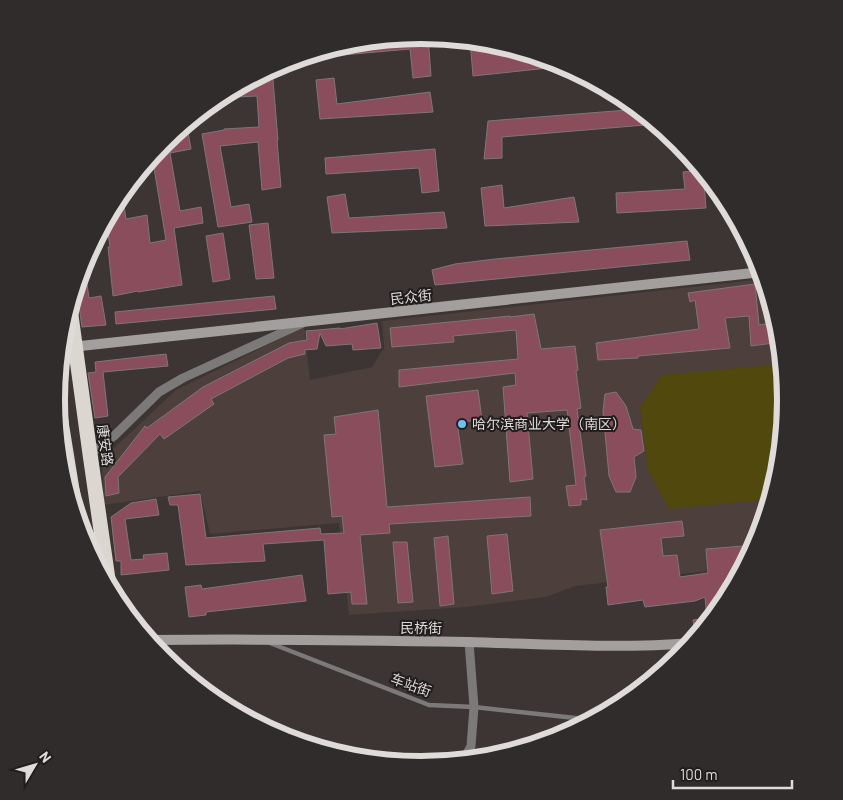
<svg xmlns="http://www.w3.org/2000/svg" width="843" height="800" viewBox="0 0 843 800" font-family="Barlow,'Noto Sans SC',sans-serif">
  <style>
    .built { fill: #4c3f3c }
    .green { fill: #50480c }
    .building { fill: #8a4d5c; stroke: #7e7678 }
    .lines { fill: none; stroke-linecap: round; stroke-linejoin: round }
    .lane { stroke: #7c7a78; stroke-width: 4.5 }
    .street { stroke: #7c7a78; stroke-width: 9 }
    .secondary { stroke: #a39f9c; stroke-width: 10 }
    .highway { stroke: #dcd6d0; stroke-width: 15 }
    .poi-dot { fill: #6dc2f3; stroke: #211d1d; stroke-width: 2 }
    .labels { text-anchor: middle; stroke-width: 4; stroke-linejoin: round; paint-order: stroke }
    .street-label { font-size: 14px; fill: #dfdbd9; stroke: #211d1d }
    .poi-label { font-size: 14px; fill: #dfdbd9; stroke: #211d1d; text-anchor: start }
    .rim { fill: none; stroke: #dfdbd9; stroke-width: 6 }
  </style>
  <rect width="100%" height="100%" fill="#3c3533"/>
  <path class="built" d="M764 279 780 329 786 400 779 471 759 540 744 567 575 586 546 597 466 607 349 615 339 523 210 534 200 491 104 505 102 465 114 448 176 390 304 327 310 380 372 367 384 348 382 321Z"/>
  <path class="green" d="M783 364 786 400 779 471 771 499 669 509 648 470 640 407 662 375Z"/>
  <g class="building">
    <path d="M422 35 428 36 431 76 413 78 410 49 309 58 308 55 351 42Z"/>
    <path d="M470 40 488 42 489 50 514 48 561 63 567 66 473 76Z"/>
    <path d="M272 68 278 140H277L281 187 262 190 258 142 220 146 231 207 249 204 252 222 218 227 202 134 224 130V129L259 127 257 96 216 98Z"/>
    <path d="M334 78 337 104 430 92 433 112 320 119 316 80Z"/>
    <path d="M640 109 657 124 502 137V158L484 159 488 121Z"/>
    <path d="M188 132 191 149 170 153 180 211 201 207 203 223 174 228 182 285 138 292V291L113 296 108 247H110L106 219 118 197 122 193 126 219 147 215 150 243 166 240 152 156 164 142 172 135Z"/>
    <path d="M673 136 680 142 683 146 674 147Z"/>
    <path d="M435 149 439 191 422 193 419 168 326 174 325 158Z"/>
    <path d="M703 170 706 208 617 213 616 193 685 189 683 172Z"/>
    <path d="M502 185 504 208 574 197 579 222 485 226 481 188Z"/>
    <path d="M345 194 349 218 444 212 447 228 332 233 327 197Z"/>
    <path d="M268 223 274 278 256 279 249 225Z"/>
    <path d="M223 233 230 279 213 282 206 236Z"/>
    <path d="M744 234H745L755 254 747 255Z"/>
    <path d="M687 241 690 260 435 285 432 270 455 264 495 259Z"/>
    <path d="M84 263 89 298 101 296 106 325 82 327 79 306 75 299H73Z"/>
    <path d="M755 284 759 325 777 322 780 329 781 342 751 346 749 316 725 318 730 348 638 356V358L598 360 596 343 699 329 695 300 690 302 688 293Z"/>
    <path d="M274 296 276 309 116 324 115 312Z"/>
    <path d="M534 314 541 349 575 346 578 370 576 371 581 408 577 409 586 476 584 477 587 500 581 499V505L569 506 566 486 576 485 567 410 527 413 533 479 510 482 503 387 516 385 515 373 399 387V370L518 359 516 330 453 336 454 342 392 347 390 328 510 316V317Z"/>
    <path d="M377 323 381 348 353 350 352 344 326 346 320 333 317 349 304 350 305 354 288 358 211 399 214 404 164 439 160 434 118 477 119 493 106 496 105 477 145 426 147 428 203 387 289 343 307 340 306 331 340 328V329Z"/>
    <path d="M166 354 168 366 103 372 108 416 95 418 88 373 96 372 95 362Z"/>
    <path d="M478 390 482 420 457 422 463 464 435 467 426 396Z"/>
    <path d="M616 392 626 406 633 429 641 430 644 451 634 457 636 477 630 492H616L609 476 603 411 605 394Z"/>
    <path d="M378 410 387 507 530 497 531 516 389 524 390 533 360 535 367 604H352L351 592 328 594 324 540 263 544 265 561 186 565 178 505H170L168 497 200 494 206 538 320 528 321 534 344 533 342 516 332 517 324 435 336 434 334 417Z"/>
    <path d="M156 499 159 515 125 519 131 560 144 559 143 555 167 553 169 570 121 575V561H116L111 517 131 503Z"/>
    <path d="M682 521 684 536 661 538 663 556 677 555 680 577 708 573 706 549 756 545 745 565 738 566 739 577 734 585 731 586V592L725 603 702 631 695 632 693 620 707 618 705 597 695 601 645 607 643 600 608 605 606 587H608L600 530Z"/>
    <path d="M507 534 513 591 492 594 487 536Z"/>
    <path d="M448 536 454 604 440 606 434 538Z"/>
    <path d="M393 542H407L413 602 398 603Z"/>
    <path d="M302 575 306 601 206 612V615L189 617 185 587 201 585 202 589Z"/>
  </g>
  <g class="lines">
    <path class="lane" d="M270 643 429 705 474 707 594 720"/>
    <g class="street">
      <path d="M90 454 114 436 159 392 183 378 303 323"/>
      <path d="M463 761 471 746 474 707 469 642"/>
    </g>
    <g class="secondary">
      <path d="M62 348 762 272"/>
      <path d="M149 640C255 639 361 640 468 642 543 644 617 649 692 643"/>
    </g>
    <g class="highway">
      <path d="M70 308 90 454 109 586"/>
      <path d="M57 397 75 508"/>
    </g>
  </g>
  <circle class="poi-dot" cx="462" cy="424" r="5"/>
  <g class="labels">
    <g class="street-label">
      <text transform="translate(411 297) rotate(-6)" y="5">民众街</text>
      <text transform="translate(105 445) rotate(82)" y="5">康安路</text>
      <text transform="translate(421 628) rotate(1)" y="5">民桥街</text>
      <text transform="translate(411 685) rotate(20)" y="5">车站街</text>
    </g>
    <g class="poi-label">
      <text x="472" y="429">哈尔滨商业大学（南区）</text>
    </g>
  </g>
  <path d="M0 0H843V800H0ZM65 400a356 356 0 1 1 712 0a356 356 0 1 1-712 0Z" fill="#302c2c" fill-rule="evenodd"/>
  <path class="rim" d="M65 400a356 356 0 1 1 712 0a356 356 0 1 1-712 0Z"/>
  <g transform="translate(35 765) rotate(52)" stroke="#211d1d" stroke-width="4" paint-order="stroke">
  <path d="M0-4L9 19L0 12L-9 19Z" fill="#dfdbd9"/>
  <text y="-8" font-size="14" font-weight="bold" text-anchor="middle" fill="#dfdbd9">N</text>
  </g>
  <path d="M673 780v8h119v-8" fill="none" stroke="#dfdbd9" stroke-width="2.5"/>
  <text x="680" y="780" font-size="15" fill="#dfdbd9" stroke="#211d1d" stroke-width="4" paint-order="stroke">100 m</text>
</svg>
